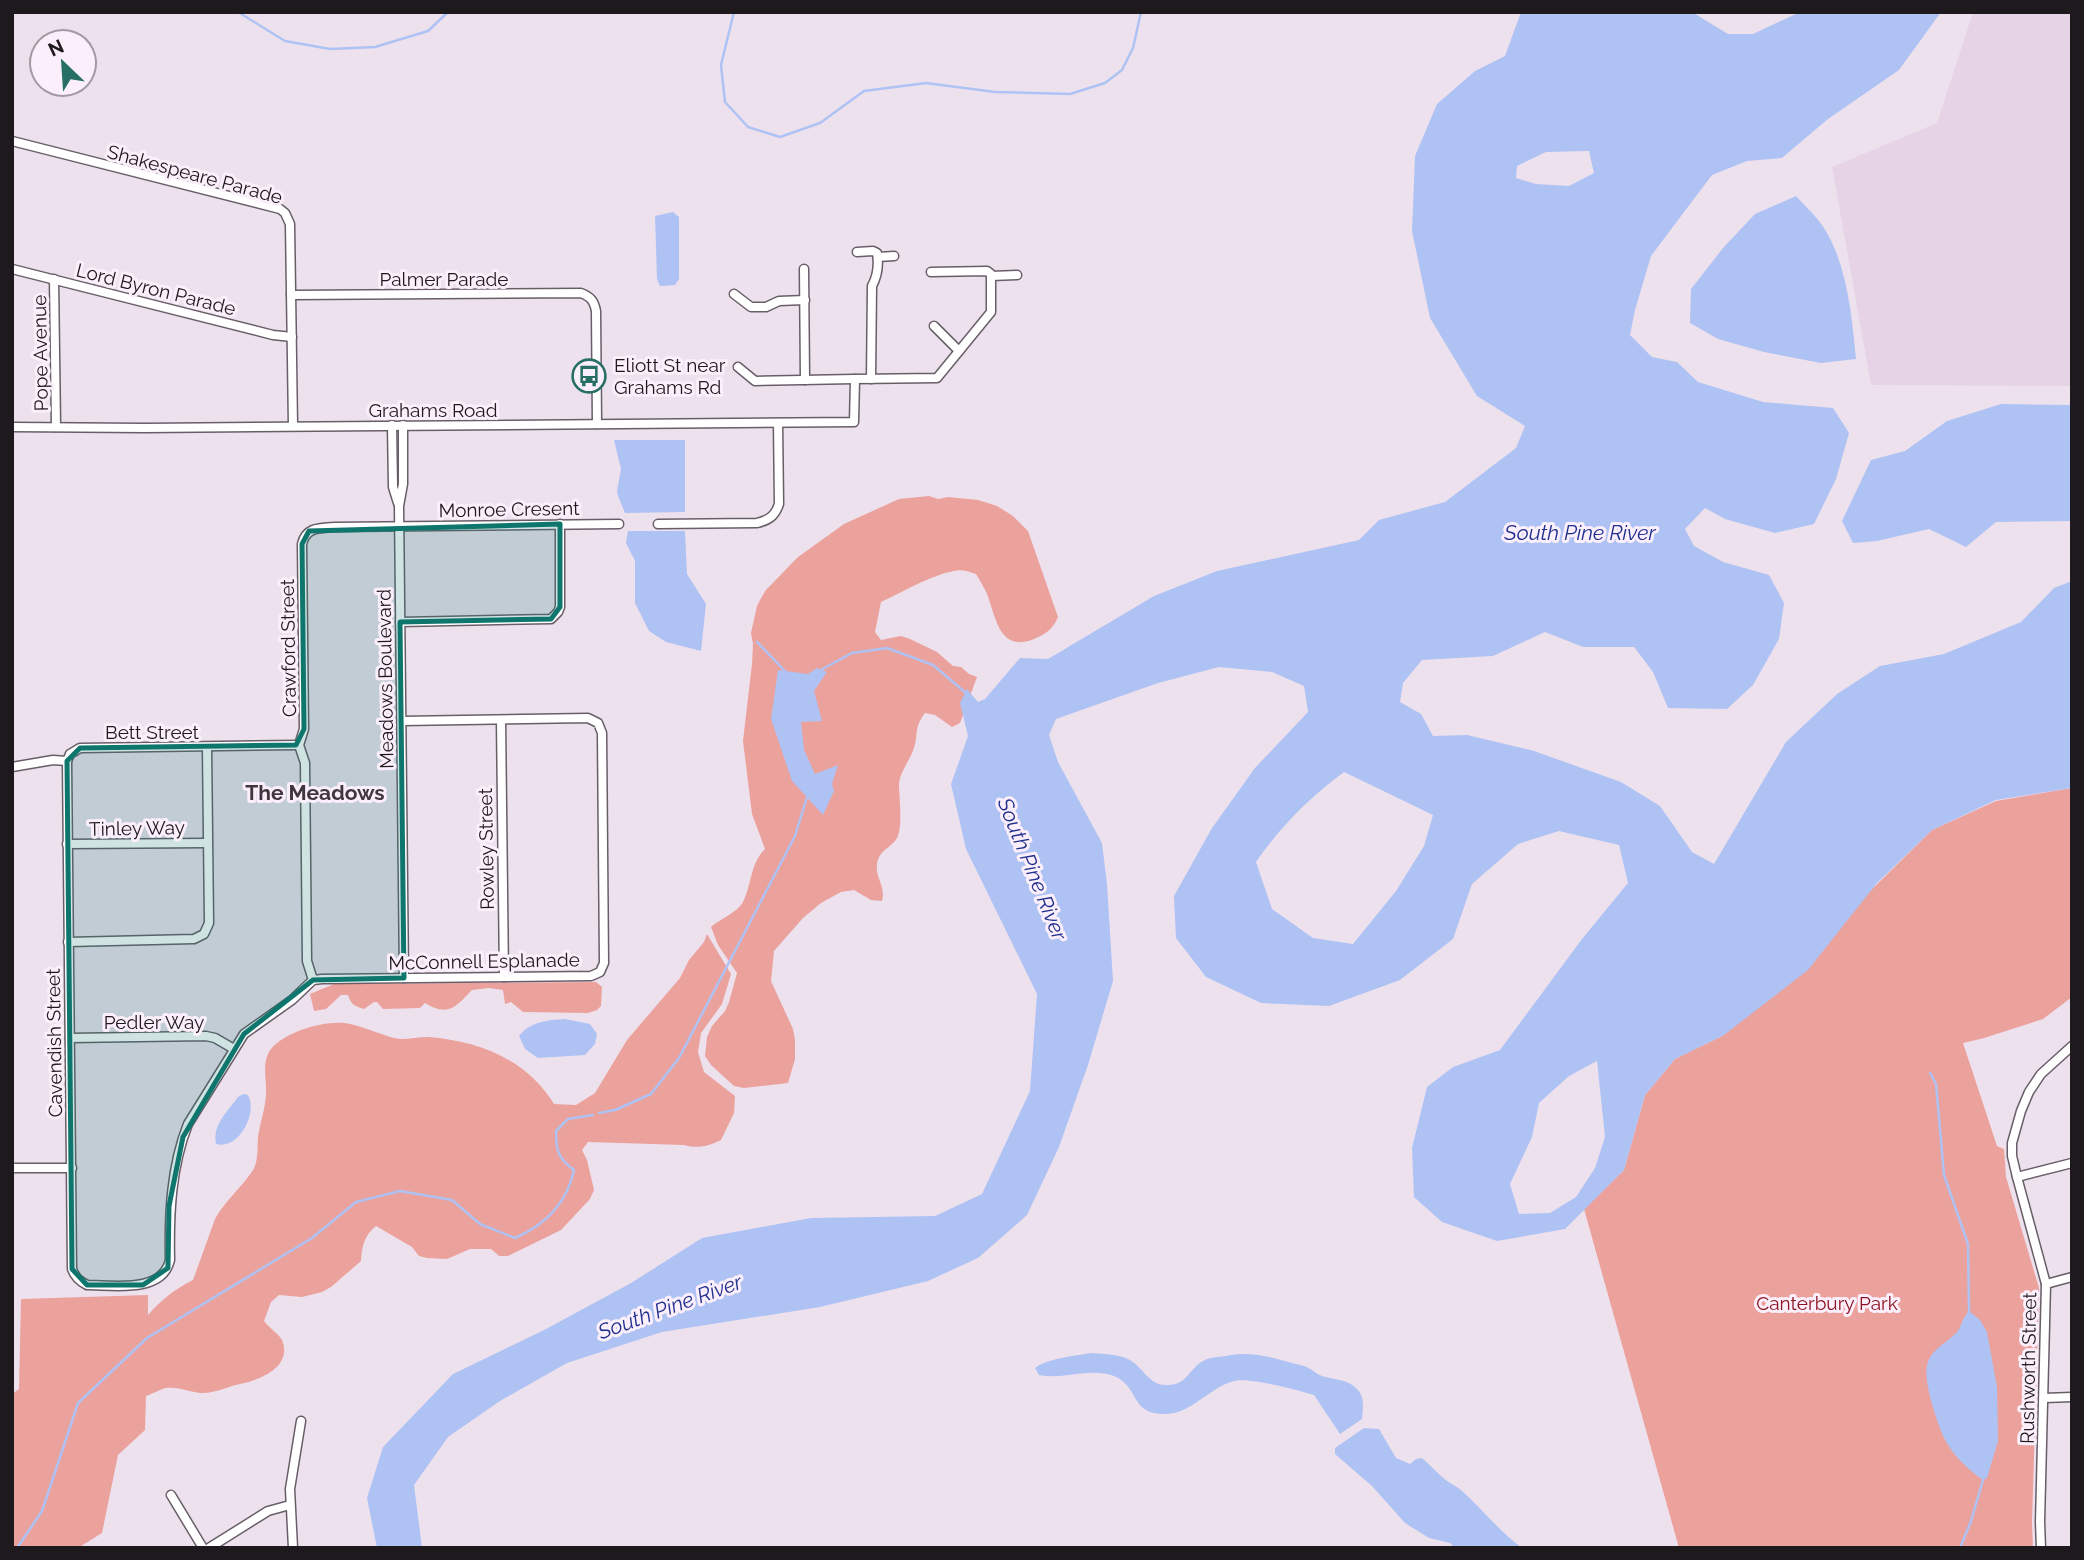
<svg xmlns="http://www.w3.org/2000/svg" width="2084" height="1560" viewBox="0 0 2084 1560" font-family="Raleway,sans-serif">
  <style>
    .built { fill: #e6d4e6 }
    .green { fill: #eba19c }
    .water { fill: #afc2f4; fill-rule: evenodd }
    .lines { fill: none; stroke-linecap: round; stroke-linejoin: round }
    .stream { stroke: #afc2f4; stroke-width: 2.5 }
    .street-casing { stroke: #685e68; stroke-width: 11 }
    .street { stroke: #fff; stroke-width: 8 }
    .marked { fill: #0f766e; fill-opacity: 0.2; stroke: #0f766e; stroke-width: 5; stroke-linejoin: round }
    .labels { text-anchor: middle; stroke-width: 6; stroke-linejoin: round; paint-order: stroke }
    .street-label { font-size: 19px; fill: #1d191d; stroke: #fbeffb }
    .poi-label { font-size: 19px; fill: #1d191d; stroke: #fbeffb; text-anchor: start }
    .park-label { font-size: 19px; fill: #8d1320; stroke: #fbeffb }
    .water-label { font-size: 21px; font-style: italic; fill: #1f308d; stroke: #fbeffb }
    .neighbourhood-label { font-size: 21px; font-weight: bold; fill: #3f363f; stroke: #fbeffb }
  </style>
  <rect width="100%" height="100%" fill="#eee1ee"/>
  <path class="built" d="M1973 12H2072V386L1871 385 1832 167 1937 123Z"/>
  <g class="green">
    <path d="M929 496 938 499 948 497 978 500 997 506 1013 516 1028 531 1058 617C1053 629 1046 634 1034 639 999 653 996 617 987 594 984 587 980 581 976 574 969 572 962 569 954 571 931 575 903 592 881 602L875 632 881 640 901 636 910 639 937 652 953 666 961 667 969 674 977 677 960 723 952 727 935 715 925 713C913 729 919 733 914 748 910 760 900 772 899 784 899 796 903 828 897 838 891 848 879 850 877 864 875 878 886 886 882 901L871 900 854 890 841 892 821 903 803 918 774 951 771 981 793 1029 795 1040V1059L788 1083 744 1088 734 1086 711 1065 705 1056 707 1037 712 1026 725 1011 729 1002 737 973 718 945 711 927C720 919 738 912 743 902 752 884 750 864 765 849L752 814 743 741 752 664 753 644 751 633 757 606 761 598 766 590 798 557 844 524 899 499Z"/>
    <path d="M2072 788V997L2043 1019 1984 1038 1963 1043 1997 1146 2004 1149 2006 1177 2039 1288 2032 1523 2033 1548H1679L1584 1209 1624 1170 1645 1095 1675 1059 1724 1035 1932 830 1996 801Z"/>
    <path d="M707 934 731 974 722 1004 701 1033 698 1052 704 1072 735 1096 734 1113 721 1140C709 1146 698 1149 684 1145L588 1142 582 1150 587 1160 594 1190 590 1199 561 1230 508 1256H499L491 1249H470L447 1259 427 1258 419 1256 412 1247 376 1226C364 1236 362 1246 361 1261L331 1287 322 1292 302 1297 279 1295 271 1302 264 1321C269 1328 279 1334 282 1340 293 1367 260 1380 240 1384 226 1387 219 1392 204 1393 192 1393 178 1386 166 1388 160 1389 153 1394 146 1396L145 1430 118 1455 102 1533 78 1548H12V1394L19 1389 21 1299 148 1295V1315C161 1300 175 1289 193 1280L215 1219C224 1202 240 1189 251 1173 259 1163 257 1149 258 1137 260 1123 265 1110 266 1095 267 1080 261 1062 271 1049 286 1031 328 1019 350 1024 366 1027 387 1038 401 1039 410 1039 419 1037 428 1037 479 1041 526 1059 554 1104L576 1105 595 1093 627 1040 680 978 689 960 704 942Z"/>
    <path d="M596 982 602 987 601 1006 597 1010 588 1013 523 1012 511 1002 505 1004 503 990 489 988 472 990C456 1007 448 1017 425 1003L420 1008 383 1009 377 1002H374L364 1009C355 1006 351 1005 348 995H341L326 1009 314 1011 310 994 334 984Z"/>
  </g>
  <g class="water">
    <path d="M1521 12H1692L1728 34H1753L1800 12H1941L1899 70 1828 119 1782 158 1747 161 1712 175 1651 256 1635 310 1630 335 1652 357 1677 362 1698 382 1763 402 1833 408 1849 433 1836 479 1814 524 1775 533 1725 519 1705 508 1685 529 1694 546 1723 562 1769 575 1784 603 1779 639 1753 685 1727 709 1668 708 1653 672 1634 647H1583L1545 632 1493 656 1422 660 1403 683 1400 702 1421 714 1433 736 1467 735 1534 751 1621 782 1660 806 1692 852 1714 864 1786 742 1837 694 1880 666 1944 654 2021 622 2054 588 2072 581V788L1996 800 1932 830 1877 883 1808 970 1724 1035 1675 1059 1645 1095 1624 1170 1565 1229 1497 1241 1442 1222 1414 1197 1412 1148 1427 1087 1453 1067 1500 1050 1582 939 1628 883 1619 845 1559 831 1518 844 1472 884 1453 939 1400 980 1329 1006 1261 1003 1206 977 1176 938 1174 896 1212 828 1255 768 1308 712 1304 686 1272 672 1219 667 1158 683 1056 719 1049 735 1058 762 1102 843 1107 884 1113 981 1088 1065 1059 1147 1027 1215 978 1258 928 1281 820 1307 662 1332 567 1363 500 1401 448 1437 414 1485 422 1548H377L367 1498 383 1447 453 1374 546 1329 631 1283 702 1238 811 1218 935 1216 982 1194 1030 1091 1037 994 966 849 951 784 968 736 960 703 967 689 978 702 985 699 1020 658 1048 659 1154 596 1217 571 1359 540 1379 520 1445 502 1516 448 1525 426 1477 396 1430 318 1412 231 1415 156 1437 104 1475 71 1505 56ZM1546 152 1589 151 1594 173 1569 186 1536 184 1516 178 1517 166ZM1344 772 1433 815 1424 846 1396 891 1353 944 1313 938 1272 909 1256 862C1280 827 1310 797 1344 772ZM1597 1061 1605 1137 1595 1168 1576 1197 1550 1213 1519 1214 1510 1184 1532 1137 1539 1103 1569 1076Z"/>
    <path d="M1796 196C1805 206 1815 215 1822 225 1847 261 1852 317 1856 359L1821 363 1764 352 1718 339 1690 323 1691 289 1723 248 1755 214Z"/>
    <path d="M673 212 679 217V279L675 285 660 286 657 279 655 216Z"/>
    <path d="M2001 404 2072 405V521L1996 522 1966 547 1929 529 1877 541 1853 543 1842 521 1871 460 1905 451 1947 421Z"/>
    <path d="M614 440H685V512L625 513 618 496 617 491 621 469Z"/>
    <path d="M628 531H685L687 574 706 604 701 651 666 642 649 631 635 603V561L626 543Z"/>
    <path d="M817 668 827 672 814 691 822 721 801 722 804 750 815 774 838 765 832 784 834 791 823 815 792 781 771 719 778 670 808 674Z"/>
    <path d="M565 1019 590 1024 597 1034 595 1044 585 1055 538 1058 525 1049 519 1036C530 1022 547 1020 565 1019Z"/>
    <path d="M243 1094 248 1095C258 1113 239 1150 216 1144 212 1125 228 1111 238 1097Z"/>
    <path d="M1969 1311 1980 1320 1987 1332 1997 1387 1998 1441 1987 1478 1983 1480C1970 1471 1956 1458 1948 1445 1939 1431 1923 1382 1927 1366 1930 1350 1945 1344 1955 1334 1962 1328 1962 1317 1969 1311Z"/>
    <path d="M1091 1353C1103 1354 1117 1354 1128 1359 1143 1366 1148 1385 1166 1385 1188 1386 1190 1366 1205 1360 1211 1357 1219 1357 1226 1356 1254 1350 1276 1359 1304 1366 1311 1368 1316 1374 1322 1376 1334 1380 1348 1379 1357 1389 1365 1397 1363 1408 1362 1419L1340 1434 1314 1395C1298 1390 1249 1377 1234 1381 1208 1388 1190 1416 1162 1414 1130 1413 1139 1386 1114 1376 1091 1367 1064 1380 1039 1375L1035 1368C1048 1358 1075 1356 1091 1353Z"/>
    <path d="M1364 1428 1379 1429 1396 1458 1410 1464 1416 1459 1422 1458C1430 1465 1438 1474 1447 1481 1451 1484 1456 1486 1461 1490 1482 1509 1499 1531 1522 1548H1455L1450 1543 1429 1538 1405 1523 1372 1486 1335 1454V1448Z"/>
  </g>
  <g class="lines">
    <g class="stream">
      <path d="M238 12 285 41 330 49 375 47 428 31 448 12"/>
      <path d="M734 12 721 65 725 102 748 127 780 137 820 123 864 91 926 83 995 92 1070 94 1105 83 1122 70 1133 48 1141 12"/>
      <path d="M757 642 786 672"/>
      <path d="M819 671 852 653 887 648 933 665 966 693"/>
      <path d="M1930 1073 1936 1084 1944 1175 1968 1244 1969 1311"/>
      <path d="M599 1113 615 1110 651 1094 679 1058 795 836 808 794"/>
      <path d="M17 1548 42 1511 78 1403 147 1338 312 1238 356 1202 400 1191 452 1200 480 1224 515 1238C545 1225 567 1203 574 1170 558 1158 556 1151 556 1131L568 1119 593 1115"/>
      <path d="M1960 1548 1971 1521 1983 1480"/>
    </g>
    <defs>
      <g id="street">
        <path d="M12 141 280 209 285 213 290 224 293 426"/>
        <path d="M857 252 873 251 877 253C879 265 878 275 872 286L871 379"/>
        <path d="M878 257 894 256"/>
        <path d="M12 269 273 335 292 337"/>
        <path d="M804 269 805 380"/>
        <path d="M991 276 1017 275"/>
        <path d="M54 279 56 427"/>
        <path d="M734 294 751 307H766L779 301 805 300"/>
        <path d="M291 295 581 293C591 297 594 301 596 311L597 424"/>
        <path d="M934 326 959 351"/>
        <path d="M738 367 755 381 855 379"/>
        <path d="M392 425 393 487 398 503"/>
        <path d="M403 425V484L399 506 404 978"/>
        <path d="M12 427 145 428 854 422 855 379 937 378 991 312V274L987 271 931 272"/>
        <path d="M658 524 757 523C769 520 775 516 779 504L778 423"/>
        <path d="M400 622 551 619 558 612 560 607V524"/>
        <path d="M501 720 504 977"/>
        <path d="M67 761 72 1269C75 1277 79 1281 87 1285 113 1285 162 1294 170 1260 169 1214 171 1167 188 1124L244 1034 292 1000 313 980 322 979 591 976 600 972 604 963 602 733 598 723 588 718 402 721"/>
        <path d="M12 767 53 760 67 761 70 754 80 748 299 745"/>
        <path d="M67 844 207 843"/>
        <path d="M68 942 194 939 204 934 209 923 207 747"/>
        <path d="M313 980 307 961 305 763 299 745 304 729 302 544C306 527 319 528 335 527L619 524"/>
        <path d="M70 1038 206 1036 215 1038 234 1049"/>
        <path d="M12 1168H72"/>
        <path d="M2017 1177 2072 1163"/>
        <path d="M2046 1284 2072 1277"/>
        <path d="M2044 1398 2072 1397"/>
        <path d="M171 1495 203 1548"/>
        <path d="M209 1548 268 1511 290 1505"/>
        <path d="M293 1548 290 1489 301 1421"/>
        <path d="M2041 1548 2040 1522 2046 1284 2017 1177 2012 1156V1143L2021 1111 2029 1092 2041 1074 2072 1046"/>
      </g>
    </defs>
    <use href="#street" class="street-casing"/>
    <use href="#street" class="street"/>
  </g>
  <path class="marked" d="M560 524V607L551 619 400 622 404 978 313 980 244 1034 183 1137 169 1206 168 1268 143 1285H87L72 1269 67 761 80 748 296 745 304 729 302 544 309 531Z"/>
  <defs>
    <symbol id="bus-ring" viewBox="-11 -11 22 22"><circle r="9.5" fill="#fbeffb" stroke="#276f65" stroke-width="1.5"/><path d="M-5-6H5V4H4V6H2V4H-2V6H-4V4H-5ZM-3.5-4V0h7V-4ZM-3.5 1.2v1.5H-2V1.2ZM2 1.2v1.5H3.5V1.2Z" fill="#276f65"/></symbol>
  </defs>
  <g fill-rule="evenodd">
    <use href="#bus-ring" x="570" y="357" width="38" height="38"/>
  </g>
  <g class="labels">
    <g class="street-label">
      <text transform="translate(195 174) rotate(15)" y="7">Shakespeare Parade</text>
      <text x="444" y="286">Palmer Parade</text>
      <text transform="translate(156 289) rotate(14)" y="7">Lord Byron Parade</text>
      <text transform="translate(40 353) rotate(-91)" y="7">Pope Avenue</text>
      <text x="433" y="417">Grahams Road</text>
      <text transform="translate(509 509) rotate(-1)" y="7">Monroe Cresent</text>
      <text transform="translate(288 648) rotate(-91)" y="7">Crawford Street</text>
      <text transform="translate(385 679) rotate(-91)" y="7">Meadows Boulevard</text>
      <text x="152" y="739">Bett Street</text>
      <text transform="translate(137 828) rotate(-1)" y="7">Tinley Way</text>
      <text transform="translate(486 849) rotate(-91)" y="7">Rowley Street</text>
      <text transform="translate(484 961) rotate(-1)" y="7">McConnell Esplanade</text>
      <text x="154" y="1029">Pedler Way</text>
      <text transform="translate(54 1043) rotate(-91)" y="7">Cavendish Street</text>
      <text transform="translate(2028 1368) rotate(-89)" y="7">Rushworth Street</text>
    </g>
    <g class="poi-label">
      <text x="614" y="372">Eliott St near<tspan x="614" dy="22">Grahams Rd</tspan></text>
    </g>
    <g class="park-label">
      <text x="1827" y="1310">Canterbury Park</text>
    </g>
    <g class="water-label">
      <text x="1580" y="540">South Pine River</text>
      <text transform="translate(1032 869) rotate(68)" y="7">South Pine River</text>
      <text transform="translate(670 1307) rotate(-20)" y="7">South Pine River</text>
    </g>
    <g class="neighbourhood-label">
      <text x="315" y="800">The Meadows</text>
    </g>
  </g>
  <rect width="2084" height="1560" fill="none" stroke="#1d191d" stroke-width="28"/>
  <g transform="translate(63 63) rotate(335)"><circle r="33" fill="#fbeffb" stroke="#a299a2" stroke-width="2"/>
  <path d="M0-5L12 26L0 18L-12 26Z" fill="#276f65"/>
  <text y="-10" font-size="19" font-weight="bold" text-anchor="middle" fill="#1d191d">N</text>
  </g>
</svg>
